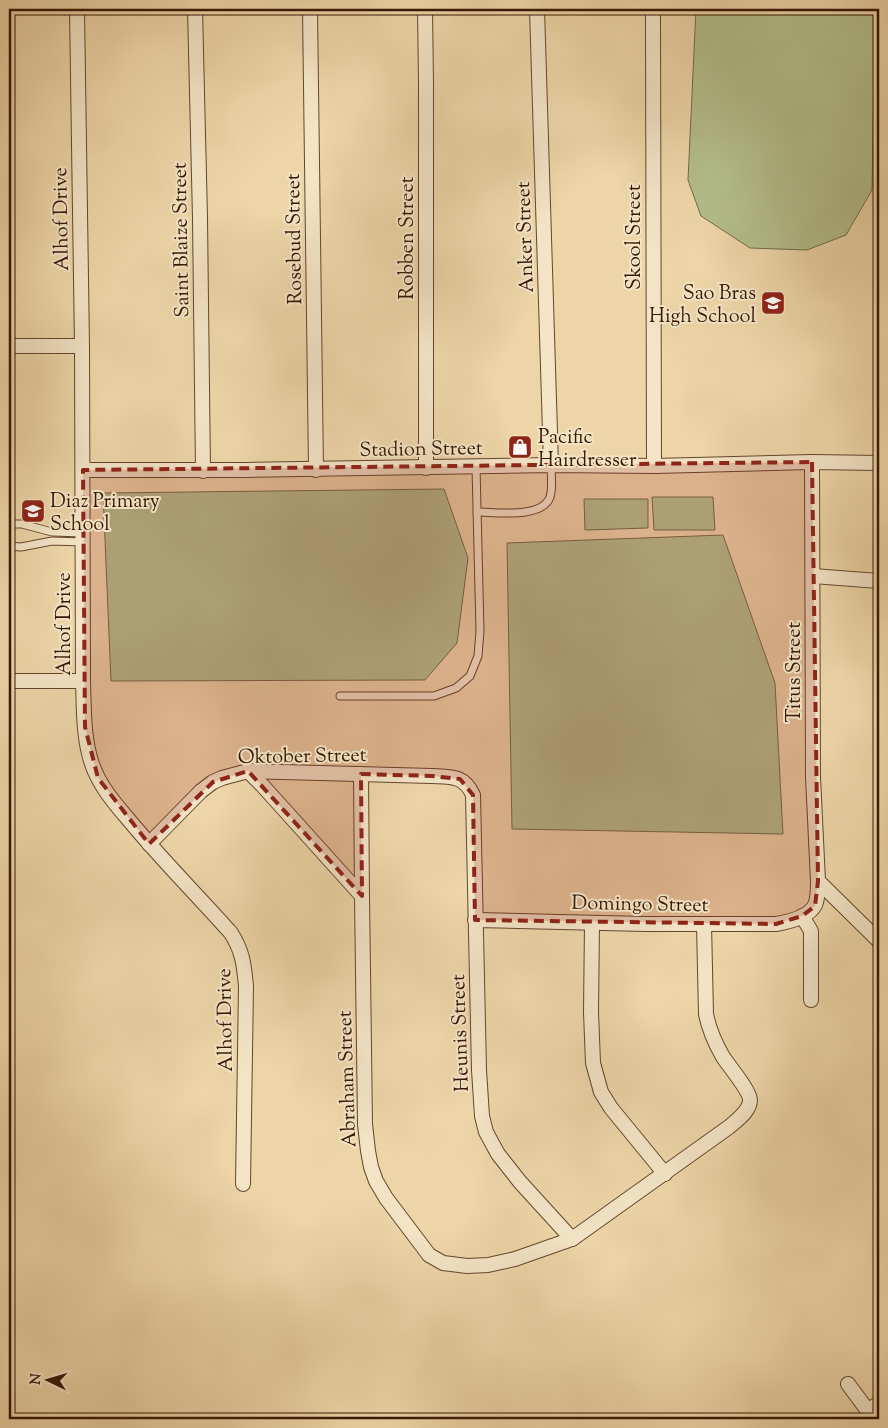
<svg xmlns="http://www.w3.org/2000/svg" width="888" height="1428" viewBox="0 0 888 1428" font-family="'Sorts Mill Goudy',serif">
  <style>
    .green { fill: #b3be8b; stroke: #756a48 }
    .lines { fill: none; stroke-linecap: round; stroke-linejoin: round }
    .service-casing { stroke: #64462d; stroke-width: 9 }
    .minor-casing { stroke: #64462d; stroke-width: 16 }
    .service { stroke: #f3e4c6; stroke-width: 7 }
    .minor { stroke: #f3e4c6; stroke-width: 14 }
    .marked { fill: #8f2418; fill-opacity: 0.2; stroke: #8f2418; stroke-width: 4; stroke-dasharray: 10 6; stroke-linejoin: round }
    .labels { text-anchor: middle; stroke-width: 4; stroke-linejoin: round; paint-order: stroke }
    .street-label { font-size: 20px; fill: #371704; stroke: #f3e4c6 }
    .poi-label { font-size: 20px; fill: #371704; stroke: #f3e4c6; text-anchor: start }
  </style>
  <rect width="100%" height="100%" fill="#edd5a7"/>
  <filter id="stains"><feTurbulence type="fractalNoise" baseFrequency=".004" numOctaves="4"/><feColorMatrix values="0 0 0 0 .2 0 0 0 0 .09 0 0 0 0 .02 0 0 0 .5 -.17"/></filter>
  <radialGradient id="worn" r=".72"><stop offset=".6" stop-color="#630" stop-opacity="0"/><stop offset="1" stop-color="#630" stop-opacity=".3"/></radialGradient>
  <g class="green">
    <path d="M696 9H875L872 190 846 235 807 250 750 248 701 216 688 180Z"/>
    <path d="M444 489 468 558 457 643 425 680 111 681 103 493Z"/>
    <path d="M652 497H713L715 530H654Z"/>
    <path d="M584 499H648V528L585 530Z"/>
    <path d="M723 535 775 683 783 834 512 829 507 543Z"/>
  </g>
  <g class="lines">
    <defs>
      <g id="service">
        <path d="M477 512C496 512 542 519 550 497 553 488 551 474 551 465"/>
        <path d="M9 524H22L52 532 83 533"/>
        <path d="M9 546 21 547 52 541 83 542"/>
        <path d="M340 696H434L456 688 470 676 478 656 480 631 476 467"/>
      </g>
      <g id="minor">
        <path d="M77 9 82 346 83 681C84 708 83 738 92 764 100 788 118 807 134 826 165 863 199 897 231 933 243 952 244 965 246 986L243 1184"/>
        <path d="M195 9 200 218 203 471"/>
        <path d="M310 9 316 470"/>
        <path d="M425 9 426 83V468"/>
        <path d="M537 9 551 465"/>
        <path d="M653 9 654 466"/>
        <path d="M9 346H82"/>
        <path d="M812 462 813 777 818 881 879 941"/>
        <path d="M83 470H246L551 465 654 466 812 462 879 463"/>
        <path d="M813 576 879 581"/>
        <path d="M9 681H83"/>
        <path d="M248 771 262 785 362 896 365 1124 368 1151 371 1167 376 1181 386 1198 429 1255 443 1263 467 1266 488 1265 515 1259 572 1239 729 1127C737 1120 750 1111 750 1100 750 1091 729 1066 723 1057 715 1043 709 1030 706 1014L704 924"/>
        <path d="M361 774 362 896"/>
        <path d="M149 844 201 791 213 782 222 778 248 771 432 776C451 777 464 775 473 795L479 1070 482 1116 486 1132 498 1154 520 1182 572 1239"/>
        <path d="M802 916 811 931V1000"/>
        <path d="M475 920 645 924H776C788 922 809 917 815 905 818 899 818 888 818 881"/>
        <path d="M592 923 591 1012 593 1063 601 1092 611 1108 665 1174"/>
        <path d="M848 1384 874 1419"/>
        <path d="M868 1411 879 1403"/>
      </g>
    </defs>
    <use href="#service" class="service-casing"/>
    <use href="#minor" class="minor-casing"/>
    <use href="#service" class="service"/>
    <use href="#minor" class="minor"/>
  </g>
  <path class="marked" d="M812 462 818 881 815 906 802 916 776 924 475 920 473 795 460 779 432 776 361 774 362 896 248 771 213 782 149 844 98 778 85 727 83 470Z"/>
  <defs>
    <symbol id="school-square" viewBox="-11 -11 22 22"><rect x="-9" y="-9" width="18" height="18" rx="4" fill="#8f2418" stroke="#f3e4c6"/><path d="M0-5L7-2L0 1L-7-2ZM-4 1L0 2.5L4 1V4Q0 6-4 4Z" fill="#fff"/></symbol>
    <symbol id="shop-square" viewBox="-11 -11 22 22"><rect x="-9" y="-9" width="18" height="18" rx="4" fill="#8f2418" stroke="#f3e4c6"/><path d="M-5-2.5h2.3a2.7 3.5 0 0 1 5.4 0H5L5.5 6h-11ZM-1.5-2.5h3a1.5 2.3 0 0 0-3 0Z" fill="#fff"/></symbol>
  </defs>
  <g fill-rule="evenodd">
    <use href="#school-square" x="759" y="289" width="28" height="28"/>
    <use href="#shop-square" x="506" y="433" width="28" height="28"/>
    <use href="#school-square" x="19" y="497" width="28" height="28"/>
  </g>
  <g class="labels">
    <g class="street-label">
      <text transform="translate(60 219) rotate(-91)" y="7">Alhof Drive</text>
      <text transform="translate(524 237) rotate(-92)" y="7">Anker Street</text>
      <text transform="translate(633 237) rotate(-90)" y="7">Skool Street</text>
      <text transform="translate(406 238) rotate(-90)" y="7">Robben Street</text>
      <text transform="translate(293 239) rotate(-91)" y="7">Rosebud Street</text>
      <text transform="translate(180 240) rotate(-91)" y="7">Saint Blaize Street</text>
      <text transform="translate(421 448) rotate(-1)" y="7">Stadion Street</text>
      <text transform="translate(63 624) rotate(-90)" y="7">Alhof Drive</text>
      <text transform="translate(793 672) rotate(-90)" y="7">Titus Street</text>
      <text transform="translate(302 755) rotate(-1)" y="7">Oktober Street</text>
      <text transform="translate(640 903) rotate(1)" y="7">Domingo Street</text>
      <text transform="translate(224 1020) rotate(-91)" y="7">Alhof Drive</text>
      <text transform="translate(459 1033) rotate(-92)" y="7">Heunis Street</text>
      <text transform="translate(346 1079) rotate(-92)" y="7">Abraham Street</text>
    </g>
    <g class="poi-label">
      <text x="756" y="299" text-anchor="end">Sao Bras<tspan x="756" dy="23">High School</tspan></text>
      <text x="538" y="443">Pacific<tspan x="538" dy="23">Hairdresser</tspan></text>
      <text x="50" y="507">Diaz Primary<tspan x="50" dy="23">School</tspan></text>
    </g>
  </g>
  <rect width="888" height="1428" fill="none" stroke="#edd5a7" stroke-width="30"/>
  <rect x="10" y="10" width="868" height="1408" fill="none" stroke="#371704" stroke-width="2.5"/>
  <rect x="15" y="15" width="858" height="1398" fill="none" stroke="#371704"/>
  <g transform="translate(48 1380) rotate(275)" stroke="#f3e4c6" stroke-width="4" paint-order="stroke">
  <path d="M0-4L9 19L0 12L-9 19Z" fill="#371704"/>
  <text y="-8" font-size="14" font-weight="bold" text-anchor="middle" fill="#371704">N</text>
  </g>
  <rect width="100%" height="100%" filter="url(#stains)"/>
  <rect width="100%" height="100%" fill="url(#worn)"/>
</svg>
